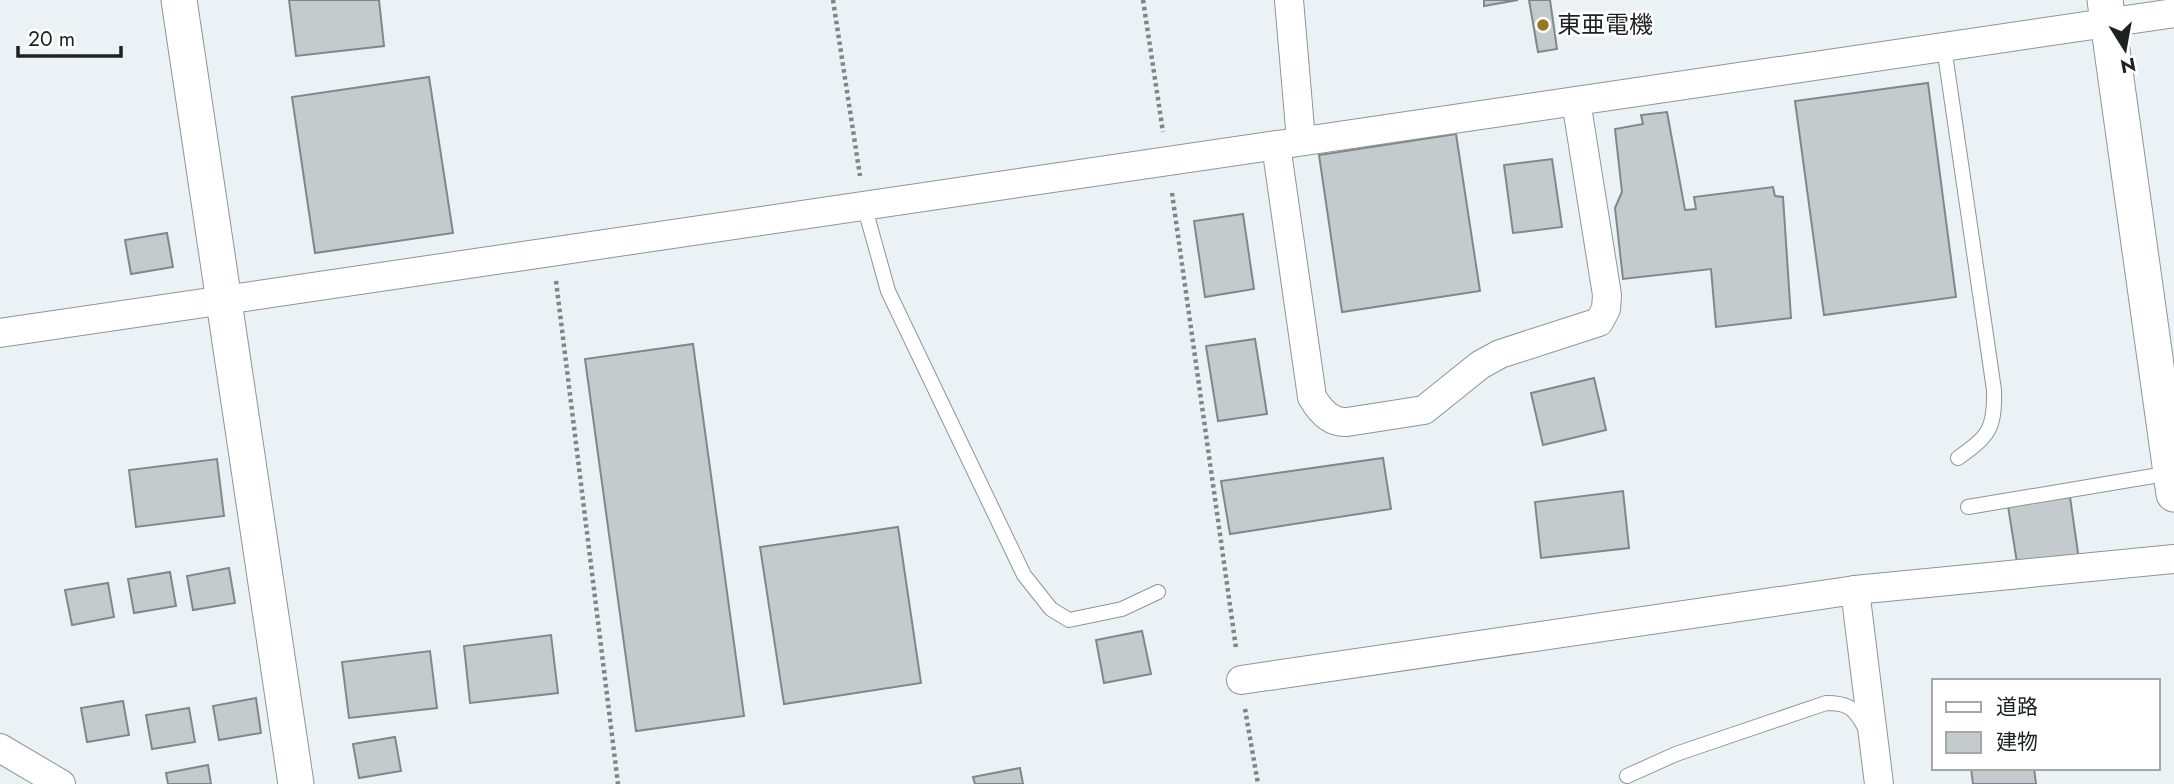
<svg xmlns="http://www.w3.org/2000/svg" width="2174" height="784" viewBox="0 0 2174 784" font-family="Jost,'Noto Sans JP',sans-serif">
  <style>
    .building { fill: #c4cbcd; stroke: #82888a; stroke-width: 2 }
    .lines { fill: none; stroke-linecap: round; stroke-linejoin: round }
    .service-casing { stroke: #8e9597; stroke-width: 16 }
    .minor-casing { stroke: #8e9597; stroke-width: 30 }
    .tertiary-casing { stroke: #8e9597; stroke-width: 37 }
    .path { stroke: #808587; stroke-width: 4.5; stroke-dasharray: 3.5 3.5; stroke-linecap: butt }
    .service { stroke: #fff; stroke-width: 14 }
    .minor { stroke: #fff; stroke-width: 28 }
    .tertiary { stroke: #fff; stroke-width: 35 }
    .poi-dot { fill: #9b7622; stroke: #fff; stroke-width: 2.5 }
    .labels { text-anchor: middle; stroke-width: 5; stroke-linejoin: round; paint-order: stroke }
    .poi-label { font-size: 24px; fill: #1e2021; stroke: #fff; text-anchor: start }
  </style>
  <rect width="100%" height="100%" fill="#ebf2f5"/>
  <g class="building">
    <path d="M289 0H379L384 46 296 56Z"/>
    <path d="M1484 0H1518L1484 6Z"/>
    <path d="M1529 0H1550L1557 49 1538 52Z"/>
    <path d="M429 77 453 233 315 253 292 97Z"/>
    <path d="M1928 83 1956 297 1824 315 1795 101Z"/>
    <path d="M1667 112 1685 210 1696 209 1694 197 1773 187 1775 196 1783 197 1791 318 1716 327 1711 269 1623 279 1615 208 1622 192 1615 129 1643 124 1641 115Z"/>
    <path d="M1456 134 1480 291 1342 312 1319 155Z"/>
    <path d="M1552 159 1562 227 1513 233 1504 165Z"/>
    <path d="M1243 214 1254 289 1205 297 1194 221Z"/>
    <path d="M167 233 173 267 131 274 125 240Z"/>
    <path d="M1255 339 1267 414 1218 421 1206 346Z"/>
    <path d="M693 344 744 716 636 731 585 359Z"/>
    <path d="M1594 378 1606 430 1543 445 1531 393Z"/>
    <path d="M1383 458 1391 509 1230 534 1221 481Z"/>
    <path d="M217 459 224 516 136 527 129 470Z"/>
    <path d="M1623 491 1629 548 1541 558 1535 502Z"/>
    <path d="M2070 497 2079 560 2018 569 2008 506Z"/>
    <path d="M898 527 921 683 784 704 760 547Z"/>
    <path d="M229 568 235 603 193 610 187 576Z"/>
    <path d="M170 572 176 606 134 613 128 579Z"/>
    <path d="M108 583 114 617 72 625 65 590Z"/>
    <path d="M1142 631 1151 674 1104 683 1096 640Z"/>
    <path d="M551 635 558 693 470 703 464 646Z"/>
    <path d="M430 651 437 708 349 718 342 662Z"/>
    <path d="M256 698 261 733 219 740 213 706Z"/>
    <path d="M123 701 129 735 87 742 81 708Z"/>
    <path d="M189 708 195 742 152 749 146 715Z"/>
    <path d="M395 737 401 771 359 778 353 744Z"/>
    <path d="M208 765 211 784H168L166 773Z"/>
    <path d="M1020 768 1023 784H975L973 777Z"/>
    <path d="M1971 768H2034L2036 784H1973Z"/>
  </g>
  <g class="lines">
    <defs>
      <g id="service">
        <path d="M1944 47 1994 390C1995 429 1989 436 1958 458"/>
        <path d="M864 205 888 291 1024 575 1051 609 1069 620 1122 609 1158 592"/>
        <path d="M1968 507 2171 473"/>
        <path d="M1627 776 1676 754 1826 703C1847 703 1854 707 1864 726"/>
      </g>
      <g id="minor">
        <path d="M1289 0 1301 140"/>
        <path d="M1276 145 1312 397C1320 411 1331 423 1347 422L1424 410 1480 365 1500 354 1599 322 1606 309 1607 295 1576 101"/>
        <path d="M0 333 2174 13"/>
        <path d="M1855 590 1879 784"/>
        <path d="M1241 680 1855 590 2174 559"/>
        <path d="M0 748 61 784"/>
      </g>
      <g id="tertiary">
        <path d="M179 0 296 784"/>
        <path d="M2105 0 2174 494"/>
      </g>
    </defs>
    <use href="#service" class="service-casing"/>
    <use href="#minor" class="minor-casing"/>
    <use href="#tertiary" class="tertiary-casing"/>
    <g class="path">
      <path d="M833 0 860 176"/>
      <path d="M1143 0 1163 132"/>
      <path d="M1172 193 1236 648"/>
      <path d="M556 281 618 784"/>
      <path d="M1245 709 1258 784"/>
    </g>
    <use href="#service" class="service"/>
    <use href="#minor" class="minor"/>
    <use href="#tertiary" class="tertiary"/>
  </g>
  <circle class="poi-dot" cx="1543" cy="25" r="7"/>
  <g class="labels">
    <g class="poi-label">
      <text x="1557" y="33">東亜電機</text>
    </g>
  </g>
  <rect x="1932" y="679" width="228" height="91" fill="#ffffff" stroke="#a5a6a6" stroke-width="2"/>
  <rect x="1946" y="702" width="35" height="10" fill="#ffffff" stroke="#a5a6a6" stroke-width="2"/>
  <text x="1996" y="714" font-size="21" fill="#1e2021">道路</text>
  <rect x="1946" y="732" width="35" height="21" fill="#c4cbcd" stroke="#a5a6a6" stroke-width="2"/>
  <text x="1996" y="749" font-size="21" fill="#1e2021">建物</text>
  <g transform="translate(2125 49) rotate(169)" stroke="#ffffff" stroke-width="5" paint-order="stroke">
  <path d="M0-5L12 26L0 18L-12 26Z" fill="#1e2021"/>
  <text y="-10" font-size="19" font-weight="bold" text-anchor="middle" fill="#1e2021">N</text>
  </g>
  <path d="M18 46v10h103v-10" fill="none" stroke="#1e2021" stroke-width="3.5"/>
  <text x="28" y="46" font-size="21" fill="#1e2021" stroke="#ffffff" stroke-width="5" paint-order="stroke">20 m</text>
</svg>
